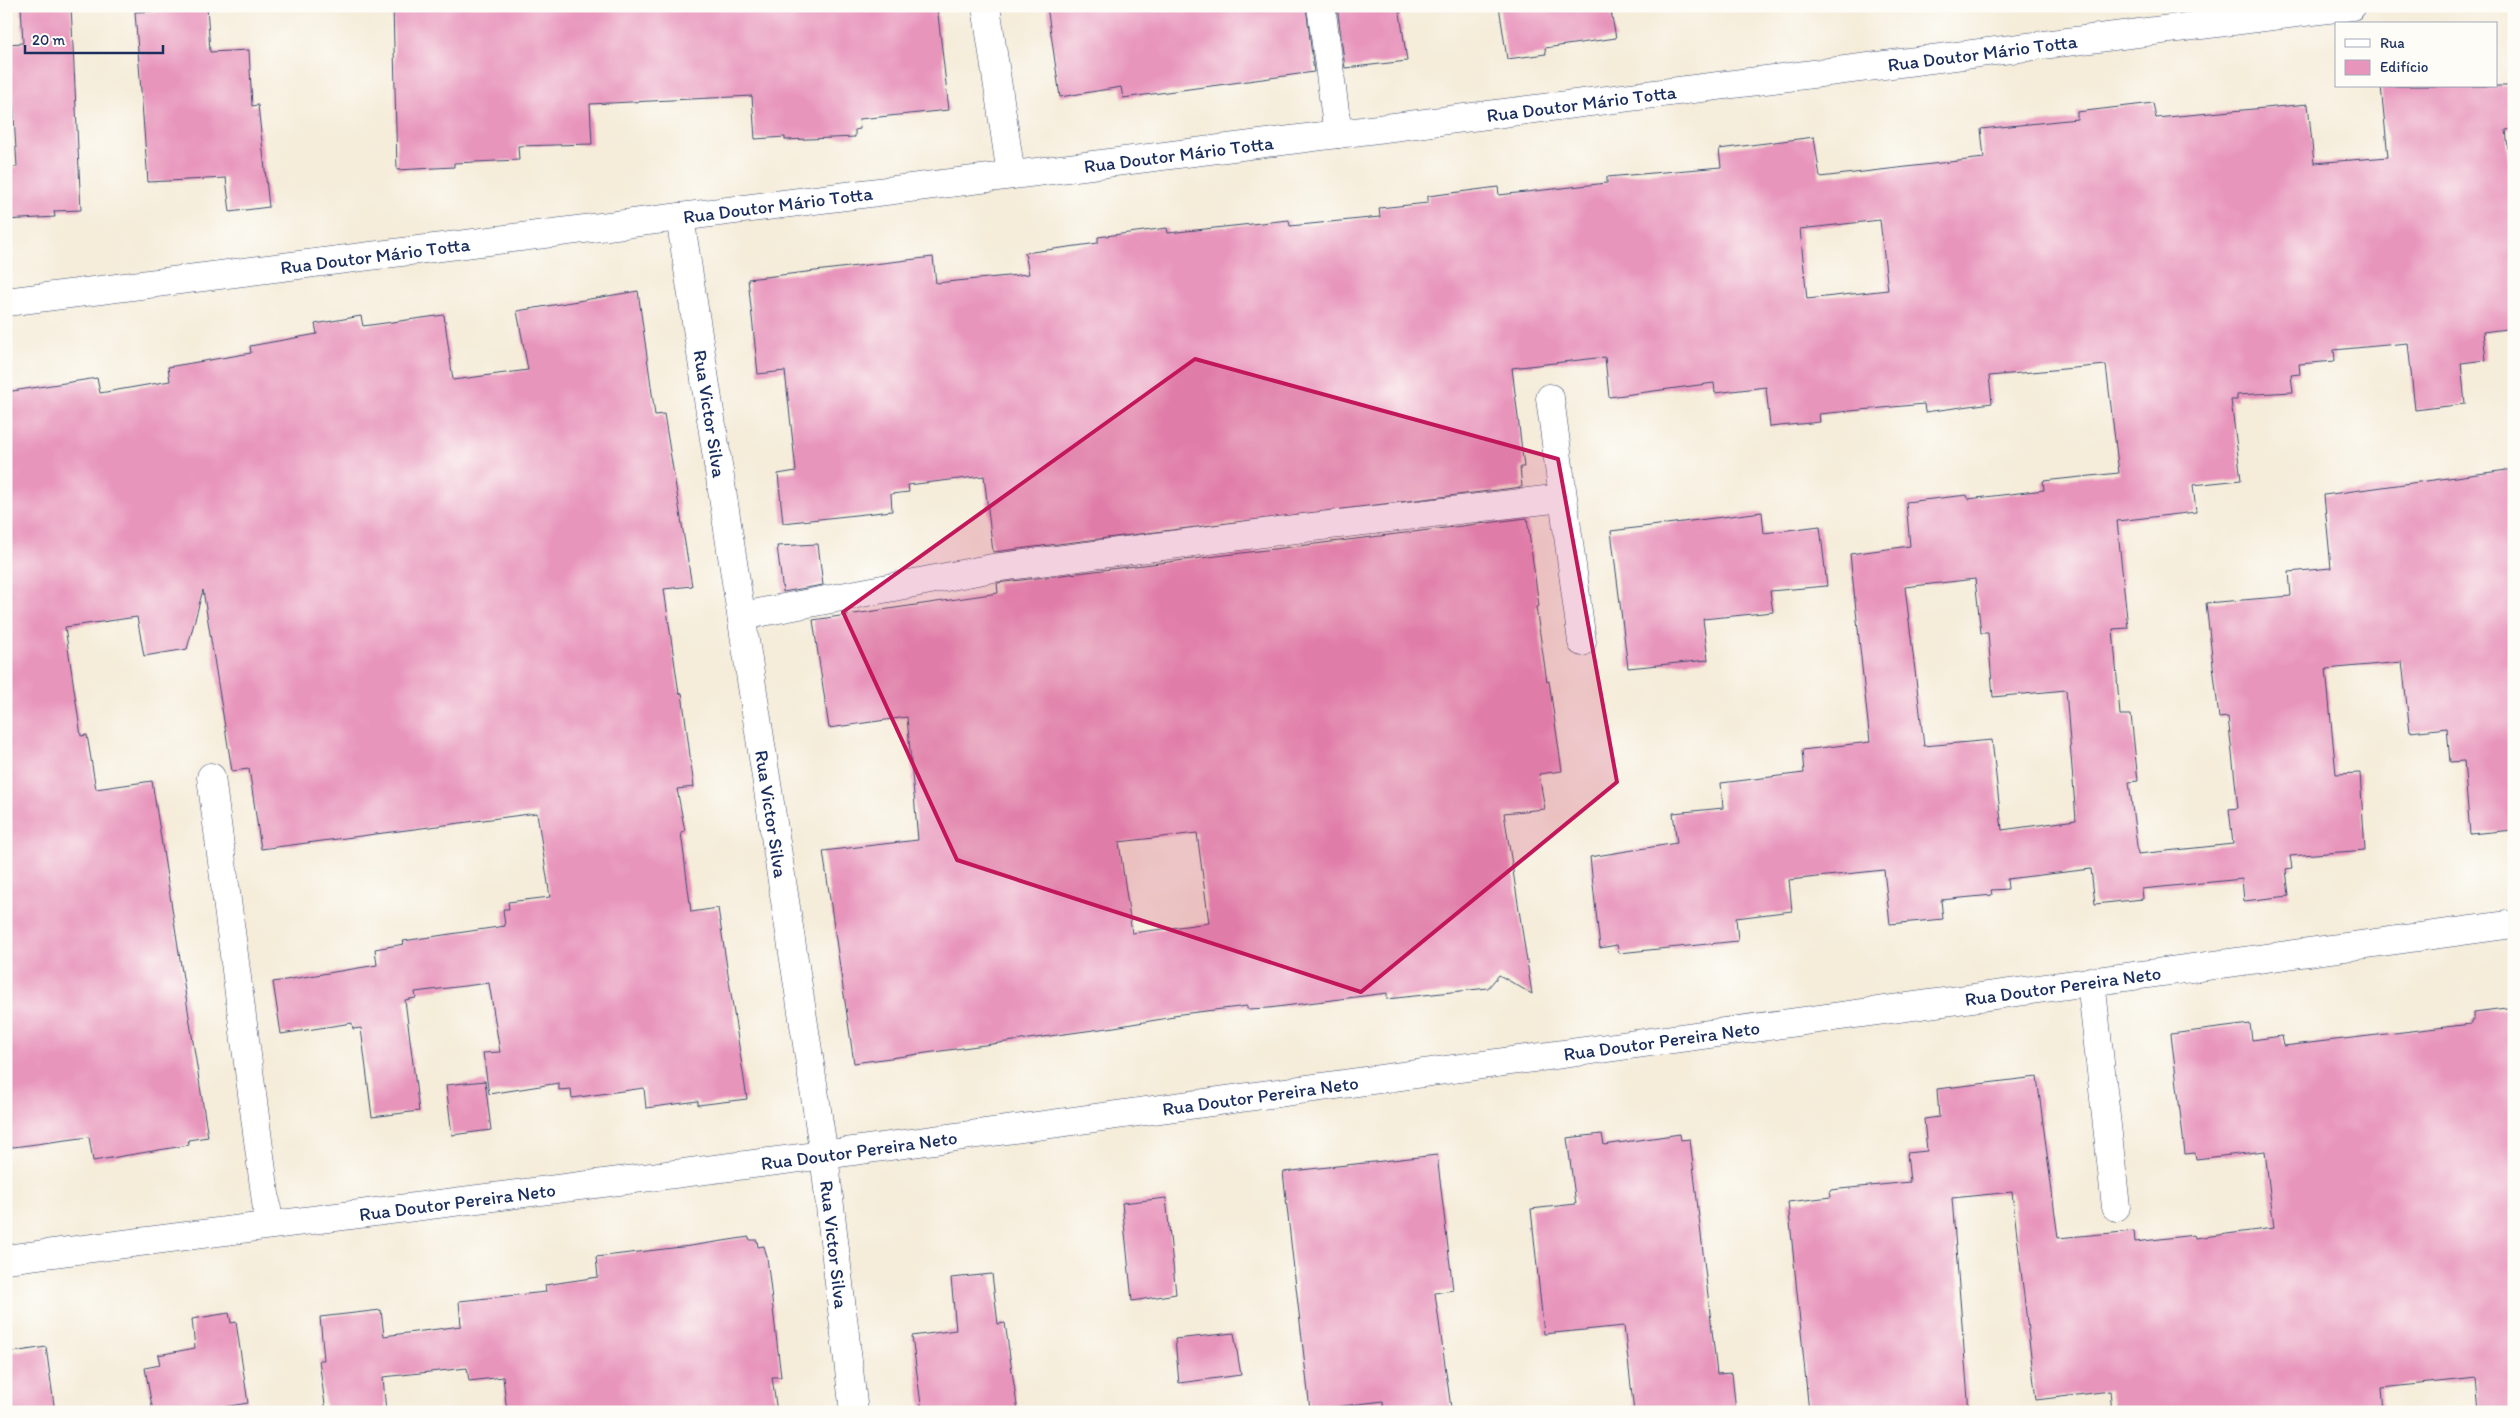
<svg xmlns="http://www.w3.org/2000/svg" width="2520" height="1418" viewBox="0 0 2520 1418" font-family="Itim,sans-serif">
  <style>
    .building { fill: #e895bc; fill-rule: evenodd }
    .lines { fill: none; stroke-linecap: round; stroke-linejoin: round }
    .minor-casing { stroke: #3c4b70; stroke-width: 29 }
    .minor { stroke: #fff; stroke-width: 28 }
    .marked { fill: #c2185b; fill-opacity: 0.2; stroke: #c2185b; stroke-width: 4; stroke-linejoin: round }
    .labels { text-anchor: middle; stroke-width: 4; stroke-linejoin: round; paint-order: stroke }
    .street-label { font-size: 19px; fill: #1b2f5e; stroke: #fdfcf7 }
  </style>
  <rect width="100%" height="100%" fill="#fdfcf7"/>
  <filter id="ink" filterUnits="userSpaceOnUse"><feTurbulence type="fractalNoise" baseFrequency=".02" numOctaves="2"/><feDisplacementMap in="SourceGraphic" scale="10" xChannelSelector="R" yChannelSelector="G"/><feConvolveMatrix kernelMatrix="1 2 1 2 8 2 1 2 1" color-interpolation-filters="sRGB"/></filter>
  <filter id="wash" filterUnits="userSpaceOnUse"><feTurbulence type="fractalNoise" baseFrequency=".0096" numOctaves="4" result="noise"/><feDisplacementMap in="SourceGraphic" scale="20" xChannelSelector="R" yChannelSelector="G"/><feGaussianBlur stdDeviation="1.12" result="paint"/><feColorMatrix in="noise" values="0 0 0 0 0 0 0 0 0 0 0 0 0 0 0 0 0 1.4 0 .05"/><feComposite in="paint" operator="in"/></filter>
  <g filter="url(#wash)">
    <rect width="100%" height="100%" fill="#f5ecd9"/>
    <g id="blocks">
      <g class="building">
        <path d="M21 6H71L81 210 54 211 55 217 6 220V168L17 167 13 99H6V44L23 43Z"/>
        <path d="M163 6H207L210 52 249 50 252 106 258 105 269 207 230 212 226 178 148 182 135 12 163 11Z"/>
        <path d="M393 6H937L949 110 859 119 860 129 855 130V137L785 140V137L755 139 752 96 590 104 592 144 518 146 519 160 454 163V167L397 170Z"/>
        <path d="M1047 6H1306L1314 72 1123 98 1121 87 1060 97Z"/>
        <path d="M1337 6H1399L1407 61 1345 68Z"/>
        <path d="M1499 6H1610L1616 38 1545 48 1546 54 1507 59Z"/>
        <path d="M2381 86H2514V129L2506 130 2514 202V328L2483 332 2486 360 2461 363 2465 404 2415 410 2408 343 2334 350 2335 361 2299 364 2300 374 2291 375 2293 392 2237 395V400H2231L2241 480 2193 485 2196 512 2117 521 2128 628 2113 629 2120 715H2131L2138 781 2129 782 2138 854 2233 844 2229 809 2238 808 2228 717 2219 718 2206 603 2291 596 2289 572 2331 568 2324 495 2514 469V830L2470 834 2464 761 2450 762 2447 728 2410 732 2402 662 2326 669 2336 774 2360 773 2365 850 2290 856 2292 868 2286 869 2289 896 2244 901 2242 879 2142 889 2143 899 2095 904 2091 869 2007 879 2008 889 1991 890 1992 895 1941 900 1943 919 1890 924 1884 870 1789 880 1792 911 1736 918 1738 941 1619 953 1617 945 1600 948 1590 857 1677 843 1673 813 1723 808 1721 783 1804 773 1802 750 1870 742 1850 554 1910 546 1906 502 1967 495 1968 499 2044 490 2043 481 2119 473 2106 365 1989 376 1992 403 1925 412 1924 404 1819 414 1820 422 1770 427 1766 387 1715 393 1714 383 1609 397 1605 357 1512 368 1524 467H1520L1522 487 993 552 984 476 908 485 909 492 891 494 892 511 783 523 778 474 796 471 785 371 758 374 748 279 933 257 936 283 1029 274 1025 253 1098 243V237L1167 228 1168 233 1289 220 1290 226 1380 217 1379 208 1428 203V196L1498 187 1499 195 1607 183V177L1721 167 1719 149 1814 137 1820 177 1984 158 1981 129 2077 119V112L2153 103 2156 118 2308 104 2314 163 2388 157ZM1880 220 1888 290 1807 299 1800 229ZM1975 579 1981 633H1988L1993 697 2066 690 2076 820 2002 830 1992 740 1924 746 1905 587Z"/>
        <path d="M638 291 655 415 664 414 692 586 664 589 679 694 682 693 694 787 677 789 685 831 681 832 691 912 718 908 747 1099 698 1105V1101L646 1108 644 1088 572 1098 571 1089 559 1090V1083L489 1094 483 1053 500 1052 489 983 415 992 416 998 405 1000 419 1111 372 1117 361 1028 353 1029 352 1023 281 1034 273 982 377 965 375 949 404 944 403 941 505 926 503 909H509L508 902 550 897 537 813 261 849 249 769 232 771 203 590 187 649 144 656 137 617 65 627 81 736 87 735 96 789 152 781 208 1137 188 1140 189 1145 93 1161 89 1137 6 1148V392L97 378 100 393 170 381 168 367 251 353 250 346 317 334 315 324 361 316 363 326 444 315 453 380 528 370 517 311Z"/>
        <path d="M1762 512 1764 533 1820 526 1827 586 1770 591 1773 612 1703 619 1708 660 1628 668 1611 531Z"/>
        <path d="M1527 518 1539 606 1536 607 1547 682 1549 681 1562 771 1539 774 1545 809 1504 813 1532 994 1499 975 1488 988 1387 999V993L1269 1008 1247 1009V1006L1173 1015 1174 1017 1108 1028 854 1063 823 851 918 840 907 717 829 728 813 620 998 593 997 583ZM1197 833 1209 923 1132 933 1119 842Z"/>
        <path d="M818 544 823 585 783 592 777 546Z"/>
        <path d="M2514 1007V1412H2479L2476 1378 2381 1388 2383 1412H2112L2110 1391 2036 1400 2012 1192 1952 1198 1969 1412H1809L1788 1202 1831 1197 1830 1190 1910 1182 1907 1153 1927 1151 1924 1119 1939 1117 1937 1089 2037 1077 2058 1238 2134 1231 2135 1242 2194 1235 2195 1238 2274 1228 2265 1151 2196 1159 2195 1153 2185 1154 2171 1034 2250 1024 2252 1040 2282 1036 2284 1046 2471 1024V1020H2474V1012Z"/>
        <path d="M485 1081 491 1130 452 1135 446 1085Z"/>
        <path d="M1602 1134 1604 1145 1680 1134 1681 1140 1690 1139 1717 1374 1732 1373 1736 1412H1634L1624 1326 1544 1334 1531 1209 1576 1204 1567 1138Z"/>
        <path d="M1437 1155 1453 1290 1435 1293 1451 1408 1384 1412 1383 1401 1310 1410 1283 1172Z"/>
        <path d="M1166 1198 1176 1294 1132 1301 1122 1203Z"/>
        <path d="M749 1237 750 1240H757L758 1247 764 1246 767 1257 781 1377H772L777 1412H507L503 1377 469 1381 467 1368 383 1377 386 1412H326L319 1360H324L320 1317 381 1310 384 1336 461 1326 459 1301 546 1292 545 1285 598 1277 596 1257 690 1246Z"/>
        <path d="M992 1274 998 1324 1005 1323 1018 1412H922L912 1336 956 1330 951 1278Z"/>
        <path d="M229 1313 231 1323 236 1322 248 1403 194 1412H153L145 1368 160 1365 158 1355 195 1348 192 1319Z"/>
        <path d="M1234 1333 1241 1375 1179 1383 1175 1339Z"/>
        <path d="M46 1347 55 1412H6V1353Z"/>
      </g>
    </g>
  </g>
  <g filter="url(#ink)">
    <use href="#blocks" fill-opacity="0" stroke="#3c4b70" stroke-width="1"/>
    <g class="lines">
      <defs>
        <g id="minor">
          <path d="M986 6 1011 175"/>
          <path d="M1321 6 1338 134"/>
          <path id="s1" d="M680 217 824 1155 854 1412"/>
          <path id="s2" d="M6 302 2352 6"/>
          <path d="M1550 398 1582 642"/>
          <path d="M742 616 993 568 1287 530 1562 498"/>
          <path d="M211 777 269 1225"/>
          <path d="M2091 981 2116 1207"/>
          <path id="s3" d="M6 1259 824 1155 2514 924"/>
        </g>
      </defs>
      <use href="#minor" class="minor-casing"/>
      <use href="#minor" class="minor"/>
    </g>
  </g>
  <path class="marked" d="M1195 359 1558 459 1617 782 1361 992 957 860 843 612Z"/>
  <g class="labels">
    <g class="street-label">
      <text dy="7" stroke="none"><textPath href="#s2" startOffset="1992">Rua Doutor Mário Totta</textPath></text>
      <text dy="7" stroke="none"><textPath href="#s2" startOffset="1588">Rua Doutor Mário Totta</textPath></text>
      <text dy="7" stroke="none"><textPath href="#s2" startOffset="1182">Rua Doutor Mário Totta</textPath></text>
      <text dy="7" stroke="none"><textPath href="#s2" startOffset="778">Rua Doutor Mário Totta</textPath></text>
      <text dy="7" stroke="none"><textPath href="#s2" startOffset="372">Rua Doutor Mário Totta</textPath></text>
      <text dy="7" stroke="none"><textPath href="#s1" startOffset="199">Rua Victor Silva</textPath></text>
      <text dy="7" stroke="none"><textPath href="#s1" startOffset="604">Rua Victor Silva</textPath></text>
      <text dy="7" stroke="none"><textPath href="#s3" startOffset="2075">Rua Doutor Pereira Neto</textPath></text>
      <text dy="7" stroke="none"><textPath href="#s3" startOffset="1670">Rua Doutor Pereira Neto</textPath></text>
      <text dy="7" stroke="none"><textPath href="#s3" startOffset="1265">Rua Doutor Pereira Neto</textPath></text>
      <text dy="7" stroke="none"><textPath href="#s3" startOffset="860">Rua Doutor Pereira Neto</textPath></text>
      <text dy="7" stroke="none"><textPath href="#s3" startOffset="455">Rua Doutor Pereira Neto</textPath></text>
      <text dy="7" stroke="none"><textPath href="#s1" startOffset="1039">Rua Victor Silva</textPath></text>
    </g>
  </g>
  <rect width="2520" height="1418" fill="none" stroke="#fdfcf7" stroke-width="25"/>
  <rect x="2335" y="22" width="162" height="65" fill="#fdfcf7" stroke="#a3aaba"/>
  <rect x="2345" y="39" width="25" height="8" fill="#ffffff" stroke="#a3aaba"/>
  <text x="2380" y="48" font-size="15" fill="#1b2f5e">Rua</text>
  <rect x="2345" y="60" width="25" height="15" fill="#e895bc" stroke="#a3aaba"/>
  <text x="2380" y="72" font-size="15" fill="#1b2f5e">Edifício</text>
  <path d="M25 45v8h138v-8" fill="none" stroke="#1b2f5e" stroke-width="2.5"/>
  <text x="32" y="45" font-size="15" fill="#1b2f5e" stroke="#fdfcf7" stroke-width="4" paint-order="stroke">20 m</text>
</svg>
